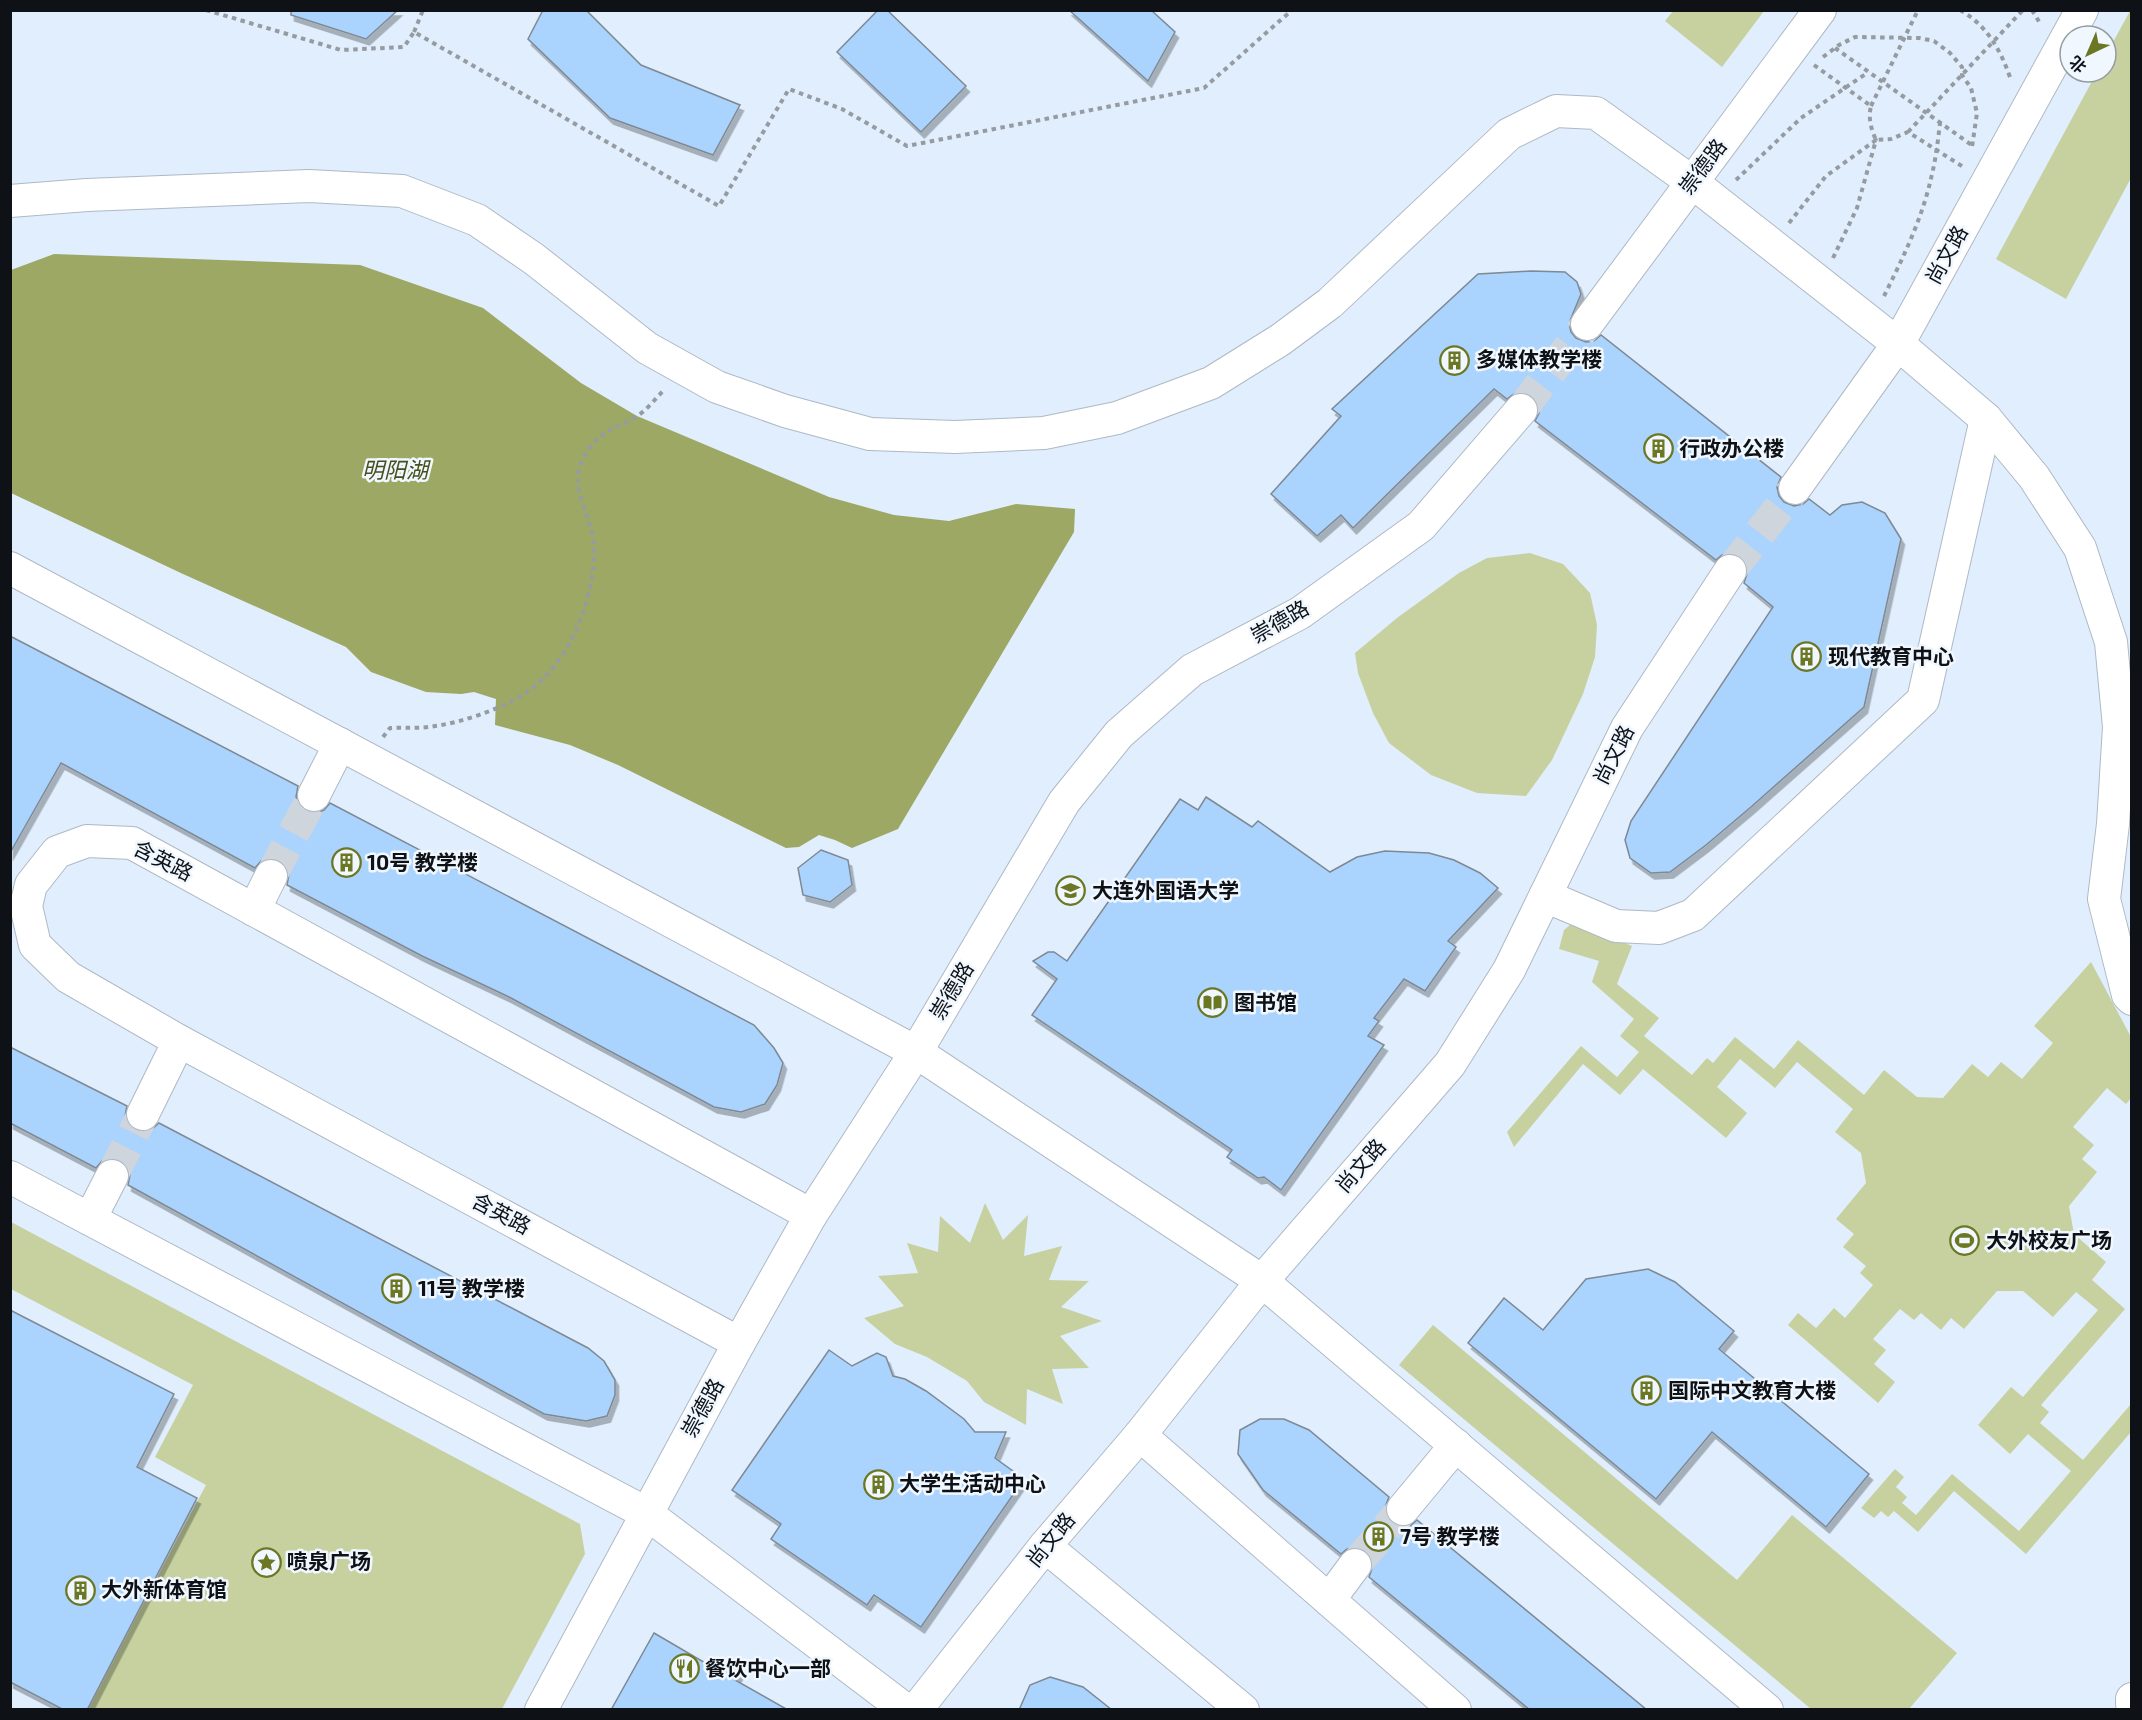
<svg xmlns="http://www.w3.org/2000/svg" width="2142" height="1720" viewBox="0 0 2142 1720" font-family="'Exo 2','Noto Sans SC',sans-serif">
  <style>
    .built { fill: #e0eefd; fill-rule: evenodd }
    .grass { fill: #c7d19f }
    .water { fill: #9ca863 }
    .building { fill: #aad3fe; stroke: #7e8994; stroke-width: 1.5; filter: url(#shadow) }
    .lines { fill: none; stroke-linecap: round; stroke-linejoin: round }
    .minor-tunnel { stroke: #ced5dc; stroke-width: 32; stroke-dasharray: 32 16; stroke-linecap: butt }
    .minor-casing { stroke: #aeb9c4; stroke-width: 34 }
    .path { stroke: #959ba1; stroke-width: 4; stroke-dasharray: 4.5 4.5; stroke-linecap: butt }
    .minor { stroke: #fff; stroke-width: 32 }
    .labels { text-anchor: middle; stroke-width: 5; stroke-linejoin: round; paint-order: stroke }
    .street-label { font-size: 21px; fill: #0e1216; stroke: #f0f7ff }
    .poi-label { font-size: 21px; font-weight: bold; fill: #0e1216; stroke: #f0f7ff; text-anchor: start }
    .water-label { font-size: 22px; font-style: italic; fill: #474f1b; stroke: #f0f7ff }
  </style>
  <defs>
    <filter id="shadow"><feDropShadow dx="3.5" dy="6" stdDeviation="0" flood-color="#0004"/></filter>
  </defs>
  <rect width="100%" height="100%" fill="#f0f7ff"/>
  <path class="built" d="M11 11H2131V1709H11ZM2070 36H2106V72H2070Z"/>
  <g class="grass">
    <path d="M1673 11V10L1764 11 1722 67 1665 21Z"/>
    <path d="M2130 11 2131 178 2066 299 1996 259 2097 72H2106V55Z"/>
    <path d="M1530 553 1563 564 1590 593 1597 625 1595 657 1583 694 1552 760 1526 796 1477 793 1431 775 1389 743 1373 713 1358 673 1355 653 1397 618 1459 573 1487 558Z"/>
    <path d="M1571 924H1580L1632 946 1617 984 1659 1018 1644 1036 1692 1075 1707 1058 1713 1063 1735 1037 1774 1069 1798 1040 1864 1095 1884 1070 1917 1097 1943 1098 1972 1064 1988 1077 2001 1062 2022 1079 2053 1043 2034 1026 2091 962 2131 1037V1098L2126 1104 2107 1088 2073 1127 2094 1145 2082 1159 2097 1172 2069 1206 2074 1234 2106 1262 2092 1280 2125 1309 2041 1405 2049 1412 2040 1423 2083 1460 2131 1404V1432L2026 1554 1954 1491 1918 1532 1894 1511 1888 1517 1881 1511 1874 1518 1861 1508 1895 1469 1904 1477 1896 1487 1907 1497 1902 1503 1916 1515 1952 1474 2019 1531 2071 1471 2028 1434 2010 1454 1978 1425 2011 1387 2023 1397 2098 1310 2076 1292 2053 1317 2023 1291H1997L1964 1329 1951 1318 1941 1330 1921 1313 1914 1320 1900 1309 1873 1339 1886 1350 1874 1364 1895 1382 1878 1403 1788 1325 1798 1313 1816 1328 1834 1308 1845 1318 1873 1285 1860 1273 1866 1266 1843 1247 1854 1234 1836 1219 1866 1183 1861 1153 1835 1132 1853 1109 1797 1062 1775 1088 1740 1059 1717 1087 1747 1113 1726 1138 1643 1069 1620 1095 1583 1064 1514 1147 1507 1132 1581 1046 1617 1077 1639 1052 1620 1036 1634 1019 1592 982 1599 961 1559 949 1564 930Z"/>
    <path d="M985 1203 1003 1240 1028 1215 1024 1256 1062 1246 1049 1280 1089 1281 1061 1307 1102 1321 1060 1336 1089 1368 1052 1369 1063 1404 1027 1389 1026 1425 984 1402 967 1381 927 1357 895 1344 864 1318 904 1306 878 1276 918 1273 907 1243 938 1252 940 1216 970 1243Z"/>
    <path d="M11 1222 580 1524 585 1554 502 1709H87L206 1485 155 1457 193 1385 11 1289Z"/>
    <path d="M1433 1325 1737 1580 1792 1515 1957 1653 1909 1709H1811L1399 1365Z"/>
  </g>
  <path class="water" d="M54 254 360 265 483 308 581 383 637 416 829 497 894 515 949 521 1016 504 1075 509 1074 532 898 829 852 848 835 840 819 835 799 847 786 848 618 765 570 745 495 725 496 699 474 692 461 694 426 692 371 672 346 647 183 574 11 493V270Z"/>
  <g class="building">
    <path d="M291 10H398L366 39 291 15Z"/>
    <path d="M543 10H586L641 65 740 105 713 155 610 118 528 39Z"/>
    <path d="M878 10H887L966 86 921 132 837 52Z"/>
    <path d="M1069 10H1151L1175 32 1148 81Z"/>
    <path d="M1531 271 1565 272 1577 282 1581 294 1569 323 1571 332 1576 338 1586 342 1594 341 1601 335 1781 477 1777 487 1779 496 1784 502 1794 506 1803 504 1809 499 1830 515 1842 505 1862 502 1885 513 1901 539 1864 707 1751 807 1706 845 1670 872 1651 873 1630 858 1625 840 1631 821 1773 607 1744 583 1748 571 1746 562 1740 556 1730 553 1722 555 1716 560 1535 421 1539 413 1538 404 1532 396 1524 392 1515 393 1507 399 1494 389 1353 528 1341 515 1317 536 1271 494 1341 416 1332 409 1478 274Z"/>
    <path d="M10 636 298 786 296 797 299 805 305 811 316 813 324 810 330 803 754 1025 774 1048 783 1063 777 1085 765 1104 741 1112 714 1107 509 997 422 956 287 885 289 874 286 867 280 860 269 858 261 861 255 868 61 763 10 853Z"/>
    <path d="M1206 797 1252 827 1258 821 1330 872 1357 857 1385 851 1429 853 1454 860 1480 873 1498 888 1448 941 1456 947 1425 991 1404 979 1374 1018 1379 1021 1368 1036 1384 1045 1281 1190 1264 1177 1258 1178 1227 1157 1232 1150 1032 1015 1057 979 1033 961 1048 952H1054L1067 961 1180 799 1198 810Z"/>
    <path d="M821 850 848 860 852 885 830 902 803 895 798 868Z"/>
    <path d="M10 1047 127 1106 125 1116 128 1124 135 1130 145 1132 152 1129 159 1123 588 1348 604 1361 615 1380V1395L607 1416 586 1421 544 1414 128 1185 130 1175 127 1166 121 1160 111 1158 102 1161 96 1168 10 1123Z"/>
    <path d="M1648 1269 1675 1282 1734 1331 1719 1349 1869 1474 1826 1527 1712 1432 1656 1499 1468 1343 1504 1298 1543 1330 1586 1279Z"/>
    <path d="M10 1310 174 1394 137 1467 197 1498 87 1710H64L10 1682Z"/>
    <path d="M829 1350 852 1366 877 1353 886 1357 893 1376 905 1379 926 1391 964 1419 975 1432H1006L995 1458 1024 1479 921 1627 874 1595 867 1605 771 1539 781 1524 732 1490Z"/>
    <path d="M1260 1419H1284L1309 1430 1389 1497 1385 1507 1386 1515 1391 1522 1401 1527 1410 1526 1417 1520 1647 1710H1530L1369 1577 1373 1566 1371 1557 1366 1551 1356 1547 1347 1549 1341 1554 1263 1490 1238 1454 1240 1430Z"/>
    <path d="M654 1633 712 1667 717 1659 740 1672 735 1680 788 1710H611Z"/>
    <path d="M1050 1677 1083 1687 1112 1710H1019L1030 1685Z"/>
  </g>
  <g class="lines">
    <g class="minor-tunnel">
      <path d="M1521 410 1587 324"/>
      <path d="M1730 571 1795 488"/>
      <path d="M271 876 314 795"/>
      <path d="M112 1176 143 1114"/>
      <path d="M1355 1565 1403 1509"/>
    </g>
    <defs>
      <g id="minor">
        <path d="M10 201 87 195 309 186 402 191 477 220 534 259 647 348 717 387 785 411 870 434 955 437 1044 433 1117 418 1211 383 1280 340 1330 303 1509 134 1556 111 1596 113 1692 182 1898 344 1986 419 2034 477 2080 548 2111 642 2119 727 2113 824 2104 899 2128 995 2132 999"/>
        <path d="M1587 324 1820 10"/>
        <path d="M1795 488 1898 344 2082 10"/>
        <path d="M10 568 916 1052 1262 1281 1767 1710"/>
        <path d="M314 795 340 744"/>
        <path d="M1545 896 1616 926 1659 928 1693 915 1923 700 1986 419"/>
        <path d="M254 910 271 876"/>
        <path d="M143 1114 179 1041"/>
        <path d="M10 1177 646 1513 906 1710"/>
        <path d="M90 1219 112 1176"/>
        <path d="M739 1343 179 1041 68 977 35 945 26 906 31 885 57 852 87 841 132 843 811 1215"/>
        <path d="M1140 1435 1455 1710"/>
        <path d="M1403 1509 1456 1445"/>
        <path d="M1045 1546 1243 1710"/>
        <path d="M1329 1600 1355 1565"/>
        <path d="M2132 1699V1704"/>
        <path d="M541 1710 739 1343 811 1215 916 1052 1064 802 1119 734 1192 670 1300 613 1421 526 1521 410"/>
        <path d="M916 1710 1045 1546 1140 1435 1262 1281 1450 1064 1509 970 1627 728 1730 571"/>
      </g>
    </defs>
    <use href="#minor" class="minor-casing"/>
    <g class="path">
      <path d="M206 10 341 50 404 47 414 32 719 206 789 89 842 109 907 146 1204 88 1292 10"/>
      <path d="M1960 10C1988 26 2001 51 2011 80"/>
      <path d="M2032 10 2041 25"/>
      <path d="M414 32 423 10"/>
      <path d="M1835 48 1973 146"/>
      <path d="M1823 57 1839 45 1855 37 1919 38 1934 41 1950 53 1962 67V75L1971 88 1977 113 1972 147"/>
      <path d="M1814 65 1871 106C1868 118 1871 129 1876 140L1891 139 1908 132 1965 168"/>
      <path d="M1871 106 1918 10"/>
      <path d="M1908 132 2023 10"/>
      <path d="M1736 180 1801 118 1867 73"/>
      <path d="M1789 223 1826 176 1876 140 1857 208 1833 258"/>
      <path d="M1884 296C1903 258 1923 217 1932 174 1936 158 1938 140 1940 123"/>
      <path d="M383 737 390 728C405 727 421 729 435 726 464 722 500 709 524 694 569 666 595 598 594 548 594 522 572 492 579 469 585 449 598 435 617 426 623 423 632 420 637 416 647 410 655 399 663 391"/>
    </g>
    <use href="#minor" class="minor"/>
  </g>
  <defs>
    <symbol id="building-ring" viewBox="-11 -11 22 22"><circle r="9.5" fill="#f0f7ff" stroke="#6b7722" stroke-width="1.5"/><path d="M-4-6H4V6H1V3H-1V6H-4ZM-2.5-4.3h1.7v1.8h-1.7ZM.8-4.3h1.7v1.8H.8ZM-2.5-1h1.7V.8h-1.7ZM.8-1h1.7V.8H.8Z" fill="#6b7722"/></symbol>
    <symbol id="university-ring" viewBox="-11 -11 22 22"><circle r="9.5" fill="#f0f7ff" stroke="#6b7722" stroke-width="1.5"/><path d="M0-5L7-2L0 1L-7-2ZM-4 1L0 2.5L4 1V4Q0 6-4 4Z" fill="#6b7722"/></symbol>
    <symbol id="library-ring" viewBox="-11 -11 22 22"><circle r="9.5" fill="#f0f7ff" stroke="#6b7722" stroke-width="1.5"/><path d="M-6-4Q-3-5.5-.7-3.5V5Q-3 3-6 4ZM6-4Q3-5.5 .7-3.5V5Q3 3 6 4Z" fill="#6b7722"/></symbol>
    <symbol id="stadium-ring" viewBox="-11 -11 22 22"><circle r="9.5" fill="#f0f7ff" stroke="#6b7722" stroke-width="1.5"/><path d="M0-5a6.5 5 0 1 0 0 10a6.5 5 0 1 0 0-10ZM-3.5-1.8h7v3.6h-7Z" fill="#6b7722"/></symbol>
    <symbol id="sight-ring" viewBox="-11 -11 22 22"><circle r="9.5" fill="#f0f7ff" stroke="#6b7722" stroke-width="1.5"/><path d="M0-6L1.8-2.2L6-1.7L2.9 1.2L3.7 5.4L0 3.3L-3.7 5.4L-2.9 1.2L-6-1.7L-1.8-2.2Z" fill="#6b7722"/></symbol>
    <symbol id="restaurant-ring" viewBox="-11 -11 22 22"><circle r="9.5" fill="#f0f7ff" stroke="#6b7722" stroke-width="1.5"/><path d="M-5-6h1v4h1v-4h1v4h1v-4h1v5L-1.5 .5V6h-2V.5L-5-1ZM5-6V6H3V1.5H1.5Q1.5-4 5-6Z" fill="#6b7722"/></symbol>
  </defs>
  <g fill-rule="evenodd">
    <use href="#building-ring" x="1438" y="344" width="33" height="33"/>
    <use href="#building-ring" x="1642" y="432" width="33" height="33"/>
    <use href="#building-ring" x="1790" y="640" width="33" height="33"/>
    <use href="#building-ring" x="330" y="846" width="33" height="33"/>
    <use href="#university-ring" x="1054" y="874" width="33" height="33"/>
    <use href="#library-ring" x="1196" y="986" width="33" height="33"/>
    <use href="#stadium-ring" x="1948" y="1224" width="33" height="33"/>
    <use href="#building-ring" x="380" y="1272" width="33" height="33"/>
    <use href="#building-ring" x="1630" y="1374" width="33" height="33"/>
    <use href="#building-ring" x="862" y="1468" width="33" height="33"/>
    <use href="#building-ring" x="1362" y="1520" width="33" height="33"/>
    <use href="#sight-ring" x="250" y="1546" width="33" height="33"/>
    <use href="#building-ring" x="64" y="1574" width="33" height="33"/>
    <use href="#restaurant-ring" x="668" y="1652" width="33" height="33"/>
  </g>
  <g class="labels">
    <g class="street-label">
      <text transform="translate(1703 167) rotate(-53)" y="7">崇德路</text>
      <text transform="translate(1947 255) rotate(-61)" y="7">尚文路</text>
      <text transform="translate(1280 622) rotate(-30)" y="7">崇德路</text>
      <text transform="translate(1614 755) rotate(-63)" y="7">尚文路</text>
      <text transform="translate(163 861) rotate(27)" y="7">含英路</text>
      <text transform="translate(952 991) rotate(-59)" y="7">崇德路</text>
      <text transform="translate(1361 1166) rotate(-49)" y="7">尚文路</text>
      <text transform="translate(501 1214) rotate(28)" y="7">含英路</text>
      <text transform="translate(703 1408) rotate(-61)" y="7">崇德路</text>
      <text transform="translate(1051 1540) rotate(-51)" y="7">尚文路</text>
    </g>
    <g class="poi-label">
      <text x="1476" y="367">多媒体教学楼</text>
      <text x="1679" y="456">行政办公楼</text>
      <text x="1828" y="664">现代教育中心</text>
      <text x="367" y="870">10号 教学楼</text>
      <text x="1092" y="898">大连外国语大学</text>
      <text x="1234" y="1010">图书馆</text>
      <text x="1986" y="1248">大外校友广场</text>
      <text x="418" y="1296">11号 教学楼</text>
      <text x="1668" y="1398">国际中文教育大楼</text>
      <text x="899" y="1491">大学生活动中心</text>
      <text x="1400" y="1544">7号 教学楼</text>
      <text x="287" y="1569">喷泉广场</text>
      <text x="101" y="1597">大外新体育馆</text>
      <text x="705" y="1676">餐饮中心一部</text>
    </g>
    <g class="water-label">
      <text x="395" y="478">明阳湖</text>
    </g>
  </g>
  <rect width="2142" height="1720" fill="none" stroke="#0e1216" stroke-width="24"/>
  <g transform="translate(2088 54) rotate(224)"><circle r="28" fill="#f0f7ff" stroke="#969ba2" stroke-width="1.5"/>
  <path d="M0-4.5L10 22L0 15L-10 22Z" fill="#6b7722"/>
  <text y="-9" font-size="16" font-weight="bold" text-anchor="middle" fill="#0e1216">北</text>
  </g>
</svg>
